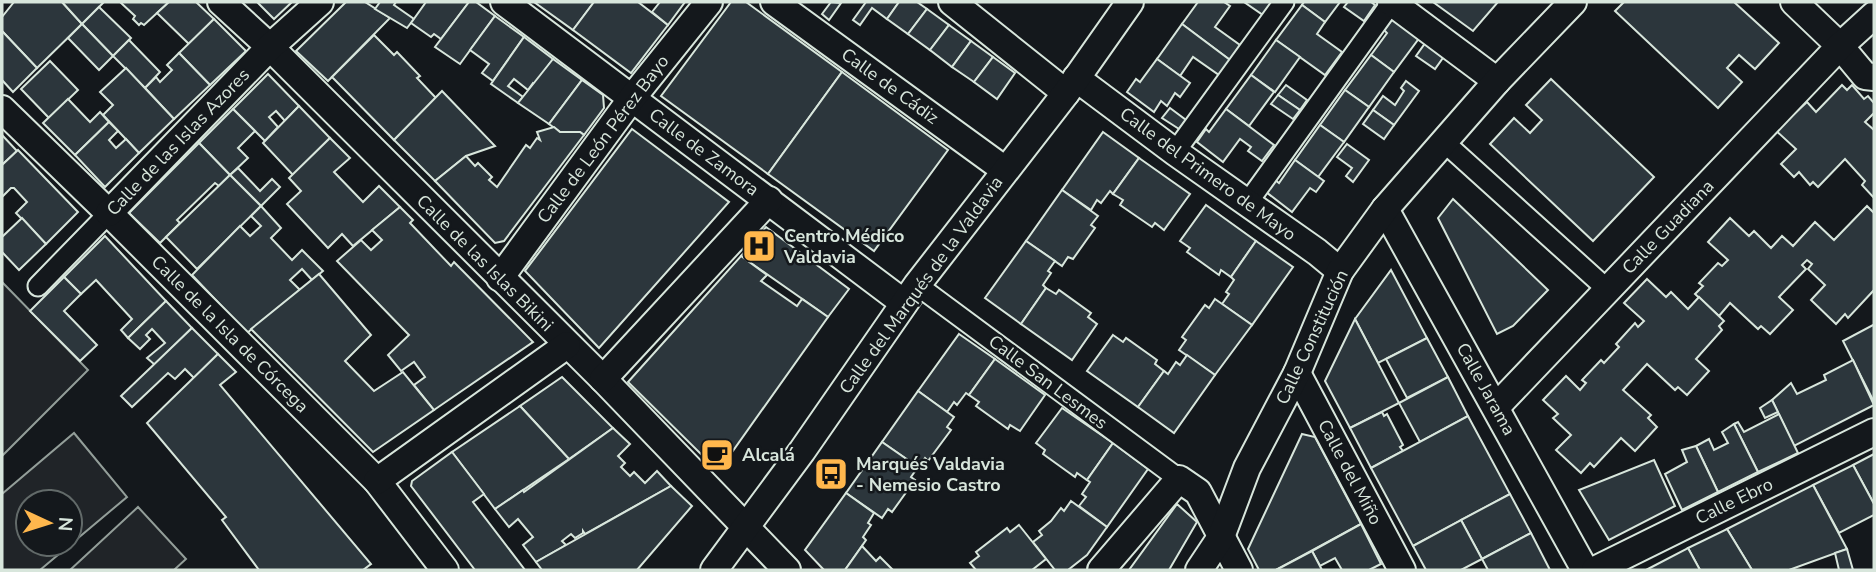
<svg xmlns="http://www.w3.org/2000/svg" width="1876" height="572" viewBox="0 0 1876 572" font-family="'Nunito Sans',sans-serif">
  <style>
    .green { fill: #202428; stroke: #939e99; stroke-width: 2; fill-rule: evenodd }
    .building { fill: #2c363c; stroke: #d8e6dc; stroke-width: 2 }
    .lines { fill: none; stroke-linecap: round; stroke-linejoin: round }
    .pedestrian-casing { stroke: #d8e6dc; stroke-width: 23 }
    .minor-casing { stroke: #d8e6dc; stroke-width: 30 }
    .pedestrian { stroke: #14181c; stroke-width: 19 }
    .minor { stroke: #14181c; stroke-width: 26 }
    .labels { text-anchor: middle; stroke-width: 5; stroke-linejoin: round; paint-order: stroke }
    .street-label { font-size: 18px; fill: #d8e6dc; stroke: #14181c }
    .poi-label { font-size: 18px; font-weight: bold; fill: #d8e6dc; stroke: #14181c; text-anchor: start }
  </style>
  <rect width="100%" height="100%" fill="#14181c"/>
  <g class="green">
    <path d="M2 282 88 370 2 456Z"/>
    <path d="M74 433 127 497 40 570H2V494ZM28 502H70V544H28Z"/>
    <path d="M138 507 186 559 174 570H70Z"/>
  </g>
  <g class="building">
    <path d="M14 2H62L82 24 37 68 2 31V17Z"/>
    <path d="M62 2H104L82 24Z"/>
    <path d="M120 2H169L144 25 141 23 139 25 133 19 135 16Z"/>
    <path d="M169 2H196L214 19 189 44 157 13Z"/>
    <path d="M257 2H292L274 19Z"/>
    <path d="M346 2H365L390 18 328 81 296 51Z"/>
    <path d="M380 2H396L394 5 414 19 407 28 375 9Z"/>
    <path d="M426 2H469L441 39 434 34 431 37 411 23Z"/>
    <path d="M469 2H476L495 16 460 64 435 47Z"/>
    <path d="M534 2H594L573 30Z"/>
    <path d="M594 2H638L668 25 631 73 573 30Z"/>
    <path d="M660 2H685L668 25 652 12Z"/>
    <path d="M731 2H746L842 72 768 174 661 96Z"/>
    <path d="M831 2 841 3 829 20 822 14Z"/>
    <path d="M899 2 887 19 872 8 860 25 853 20 866 2Z"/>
    <path d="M899 2H917L927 9 908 34 887 19Z"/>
    <path d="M1198 2H1224L1230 6 1215 27 1240 45 1230 60 1182 24Z"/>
    <path d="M1244 2H1272L1263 15Z"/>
    <path d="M1304 2H1340L1325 22 1302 5Z"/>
    <path d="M1348 2H1371L1375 5 1364 21 1344 7Z"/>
    <path d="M1433 2H1498L1473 31Z"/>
    <path d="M1624 2H1734L1779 43 1755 69 1739 55 1727 68 1742 82 1718 108 1615 11Z"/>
    <path d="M1302 5 1325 22 1317 34 1342 52 1325 75 1276 40Z"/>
    <path d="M99 7 131 38 113 56 82 24Z"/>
    <path d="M927 9 949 25 930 50 908 34Z"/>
    <path d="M495 16 524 37 493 81 482 73 489 64 470 50Z"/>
    <path d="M1393 18 1420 37 1394 72 1371 55 1387 33 1384 30Z"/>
    <path d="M214 19 246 51 210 85 179 53Z"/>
    <path d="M82 24 113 56 99 70 68 38Z"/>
    <path d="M1182 24 1230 60 1219 75 1193 57 1180 76 1157 59Z"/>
    <path d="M949 25 971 41 952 67 930 50Z"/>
    <path d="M2 31 37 68 13 92 2 80Z"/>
    <path d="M374 35 394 55 397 52 420 76 417 78 436 98 394 140 332 77Z"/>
    <path d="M524 37 553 59 535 84 533 83 528 90 514 79 508 86 523 97 518 103 491 84Z"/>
    <path d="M129 40 160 72 145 88 113 56Z"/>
    <path d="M1276 40 1300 57 1275 92 1251 75Z"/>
    <path d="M971 41 993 57 974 82 952 67Z"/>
    <path d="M1426 42 1445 55 1435 69 1416 56Z"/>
    <path d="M179 53 210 85 174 119 145 88 156 77 160 82 172 70 167 65Z"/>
    <path d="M1371 55 1394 72 1369 107 1345 90Z"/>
    <path d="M993 57 1015 73 997 99 974 82Z"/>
    <path d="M553 59 582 80 549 124 518 103Z"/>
    <path d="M1157 59 1190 83 1180 97 1175 93 1167 106 1161 101 1154 112 1127 92 1136 79 1140 82Z"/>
    <path d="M50 61 78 90 49 118 21 89Z"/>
    <path d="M126 68 174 119 139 153 103 115 113 105 100 92Z"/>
    <path d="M842 72 948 150 874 251 768 174Z"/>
    <path d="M268 74 299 106 285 121 276 111 269 117 278 127 265 141 233 109Z"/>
    <path d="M1251 75 1274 92 1249 126 1226 109Z"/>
    <path d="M1551 79 1654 177 1593 241 1490 144 1514 118 1530 133 1542 120 1526 105Z"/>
    <path d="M582 80 603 95 604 108 584 135 580 132H560L549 124Z"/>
    <path d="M1406 81 1419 91 1394 125 1373 110 1383 96 1395 105 1404 91 1401 88Z"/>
    <path d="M1286 85 1307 100 1300 110 1278 95Z"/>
    <path d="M1842 85 1847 90 1852 85 1864 99 1868 96 1874 103V113L1865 122 1874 130V198L1862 185 1865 181 1845 159 1818 187 1813 182 1810 185 1799 172 1794 177 1781 164 1796 149 1772 127 1791 110 1794 114 1807 102 1816 112Z"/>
    <path d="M1345 90 1369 107 1344 142 1320 125Z"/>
    <path d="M442 91 495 146 466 156 435 181 394 140Z"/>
    <path d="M1278 95 1300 110 1293 119 1271 104Z"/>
    <path d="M68 99 90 122 100 112 109 122 75 155 43 123Z"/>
    <path d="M299 106 330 138 293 175 263 143Z"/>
    <path d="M1170 108 1186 120 1179 129 1162 118Z"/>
    <path d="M233 109 255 131 238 148 248 158 230 175 199 143Z"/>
    <path d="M1226 109 1274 145 1262 161 1248 151 1251 147 1240 139 1223 162 1197 142 1206 129 1209 132Z"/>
    <path d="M1373 110 1394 125 1384 139 1363 124Z"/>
    <path d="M109 122 118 131 109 140 116 148 126 139 139 153 105 187 75 155Z"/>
    <path d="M1320 125 1344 142 1318 177 1295 160Z"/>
    <path d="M554 127 560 132H580L584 135 504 241 495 243 435 181 466 156 475 166 478 163 492 177 489 180 497 187 526 145 530 148 537 138 540 140 537 132Z"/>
    <path d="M632 129 729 202 599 348 525 271Z"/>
    <path d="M1103 132 1139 158 1113 194 1110 191 1101 203 1097 200 1091 210 1062 190Z"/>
    <path d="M2 135 17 151 2 165Z"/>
    <path d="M330 138 350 158 334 172 363 202 379 186 400 207 353 246 342 234 328 248 287 204 301 191 289 178Z"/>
    <path d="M199 143 230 175 219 186 215 183 177 220 180 223 160 243 129 213Z"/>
    <path d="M1347 144 1369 160 1353 182 1346 176 1352 168 1337 157Z"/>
    <path d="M18 150 78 212 46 244 16 213 27 202 14 188H11L2 197V165Z"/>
    <path d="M1139 158 1190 194 1164 230 1155 223 1152 227 1120 205 1123 200 1113 194Z"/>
    <path d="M1295 160 1324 181 1316 192 1310 188 1292 212 1266 192 1275 180 1279 183Z"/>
    <path d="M238 168 260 191 272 179 280 187 261 206 230 175Z"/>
    <path d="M230 175 261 206 197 269 166 237Z"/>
    <path d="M1062 190 1098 216 1091 225 1095 228 1073 259 1068 257 1062 266 1026 241Z"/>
    <path d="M1453 199 1548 290 1513 326 1497 334 1438 218Z"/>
    <path d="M1206 205 1256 241 1231 277 1221 270 1219 275 1187 252 1190 248 1180 241Z"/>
    <path d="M261 206 281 228 271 238 292 260 302 250 323 271 312 280 302 269 290 280 300 290 247 333 192 275 240 226 250 236 261 226 251 216Z"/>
    <path d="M1867 206 1874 213V290L1848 318 1845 314 1836 324 1811 300 1825 285 1808 269 1812 264 1807 260 1802 265 1806 269 1779 297 1793 310 1770 334 1761 326 1758 329 1730 303 1719 316 1695 294 1703 286 1699 283 1718 263 1722 266 1728 260 1708 242 1730 218 1749 236 1754 231 1771 248 1782 236 1793 246 1815 222 1834 240Z"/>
    <path d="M400 207 413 220 410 223 451 266 454 262 533 342 434 410 414 385 425 377 414 362 401 371 388 355 409 335 337 261 361 240 371 250 382 240 372 230Z"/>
    <path d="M22 218 46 244 19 270 2 252V237Z"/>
    <path d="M766 227 849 289 828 317 741 256Z"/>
    <path d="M105 236 166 301 128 338 121 330 132 319 96 280 81 294 64 277Z"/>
    <path d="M1026 241 1055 261 1048 271 1051 273 1043 285 1046 288 1021 324 985 298Z"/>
    <path d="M1256 241 1293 267 1252 325 1222 304 1229 294 1226 292 1234 280 1231 277Z"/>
    <path d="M741 256 767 275 761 281 797 306 802 299 828 317 725 462 711 464 628 382Z"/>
    <path d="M1391 270 1427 338 1378 363 1355 319Z"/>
    <path d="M319 274 371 335 345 361 374 391 403 372 434 410 373 452 251 329Z"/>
    <path d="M64 277 81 294 64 311 97 345 80 361 30 311Z"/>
    <path d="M1647 279 1666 297 1671 292 1688 309 1699 297 1724 321 1719 326 1722 330 1696 359 1709 371 1687 395 1678 387 1675 390 1647 364 1623 390 1651 415 1648 418 1657 427 1635 451 1621 438 1594 467 1590 463 1581 473 1556 450 1571 435 1553 418 1558 414 1543 400 1566 376 1580 390 1586 383 1582 380 1601 360 1604 363 1619 347 1616 344 1635 323 1638 327 1644 321 1624 303Z"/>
    <path d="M1046 288 1056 294 1059 290 1091 313 1088 317 1097 324 1072 360 1021 324Z"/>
    <path d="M1215 299 1252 325 1215 375 1179 350 1186 340 1182 337 1205 305 1209 308Z"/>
    <path d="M166 301 192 328 155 365 147 358 165 343 152 329 146 335 150 339 140 349 128 338Z"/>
    <path d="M1355 319 1399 403 1350 428 1325 381Z"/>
    <path d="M1873 325H1874V402L1843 341Z"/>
    <path d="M192 328 218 354 194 378 185 369 175 379 168 373 132 407 121 396Z"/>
    <path d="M959 334 995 359 969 395 966 393 957 405 954 402 947 412 918 391Z"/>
    <path d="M1113 335 1123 342 1126 338 1157 360 1155 364 1164 371 1138 407 1087 371Z"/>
    <path d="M1427 338 1448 377 1407 398 1386 359Z"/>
    <path d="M218 354 236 372 220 385 371 564 363 570H259L222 520 226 517 147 423Z"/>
    <path d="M1187 355 1215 375 1174 433 1138 407 1164 371 1168 374 1176 362 1180 365Z"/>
    <path d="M995 359 1045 395 1020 431 1010 425 1008 429 976 406 979 402 969 395Z"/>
    <path d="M1853 360 1874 405 1794 446 1772 400 1791 383 1797 394 1826 380 1824 375Z"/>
    <path d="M562 377 613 428 569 459 520 406Z"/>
    <path d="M1448 377 1468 416 1420 442 1399 403Z"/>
    <path d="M918 391 954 417 947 427 951 430 928 461 925 458 918 467 882 442Z"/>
    <path d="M1772 400 1778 412 1765 418 1760 408Z"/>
    <path d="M520 406 569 459 495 509 452 452Z"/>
    <path d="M1062 408 1113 443 1087 480 1077 473 1075 477 1043 454 1045 450 1036 443Z"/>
    <path d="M1382 412 1384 416 1387 414 1403 445 1400 447 1403 451 1371 468 1350 428Z"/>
    <path d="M1779 414 1798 453 1758 472 1734 424 1738 422 1744 432Z"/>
    <path d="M1468 416 1510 494 1413 546 1371 468Z"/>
    <path d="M1734 424 1758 472 1718 492 1696 446 1709 439 1714 450 1728 443 1722 432Z"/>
    <path d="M613 428 630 444 618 456 625 463 621 467 630 476 634 472 645 483 657 471 671 486 585 534 583 531V533L575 538 571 534 562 541 566 545 536 562 523 545 533 537 518 519 509 527 495 509 523 490 524 492Z"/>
    <path d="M1302 434 1315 437 1361 524 1276 570H1259L1248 549Z"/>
    <path d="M882 442 918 467 911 477 915 480 892 512 888 509 882 518 846 493Z"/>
    <path d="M1113 443 1148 469 1107 527 1079 506 1086 497 1082 494 1090 482 1087 480Z"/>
    <path d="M1696 446 1718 492 1682 510 1665 474 1687 462 1682 450Z"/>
    <path d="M452 452 484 494 473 502 525 570H475L411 486 412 481Z"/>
    <path d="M1874 454V504L1853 465Z"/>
    <path d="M1654 460 1675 506 1609 540 1579 490Z"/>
    <path d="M1853 465 1874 504V515L1839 533 1813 485Z"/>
    <path d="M1813 485 1847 549 1789 570H1752L1727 529Z"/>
    <path d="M671 486 692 506 637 570H542L536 562Z"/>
    <path d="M846 493 874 513 868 523 871 525 863 537 866 540 845 570H824L805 550Z"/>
    <path d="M1510 494 1531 533 1482 559 1461 520Z"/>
    <path d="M1071 501 1107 527 1087 555 1068 570H1055L1033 542 1042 535 1039 531 1051 521 1061 508 1064 511Z"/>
    <path d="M1177 504 1197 522 1169 570H1129Z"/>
    <path d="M1461 520 1482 559 1461 570H1426L1413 546Z"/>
    <path d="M1361 524 1381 564 1369 570H1342L1335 558 1320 566 1312 551Z"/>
    <path d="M1019 525 1046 559 1032 570H976L970 563 979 556 976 552 1007 528 1010 532Z"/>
    <path d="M1727 529 1752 570H1700L1688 548Z"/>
    <path d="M1531 533 1550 570H1488L1482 559Z"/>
    <path d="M862 546 876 561 880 557 893 570H845Z"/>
    <path d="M1688 548 1700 570H1646Z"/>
    <path d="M1847 549 1853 570H1839L1835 553Z"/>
    <path d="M1312 551 1322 570H1276Z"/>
  </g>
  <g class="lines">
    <defs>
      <g id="pedestrian">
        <path d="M1444 142 1608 290"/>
        <path d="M1175 152 1284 2"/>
        <path d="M1248 202 1392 2"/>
        <path d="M917 285 1179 479"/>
        <path d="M38 286 109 213"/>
      </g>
      <g id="minor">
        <path d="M221 2 270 47 603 379 787 570"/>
        <path d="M504 2 904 303"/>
        <path d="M774 2 1005 170"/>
        <path d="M952 2 1066 93"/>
        <path d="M1391 2 1497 81"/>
        <path d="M1794 2 1840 46 1865 76 1874 77"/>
        <path d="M1076 78 1175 152 1317 252 1340 271"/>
        <path d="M2 109 109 213 377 481 445 570"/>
        <path d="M1385 209 1585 570"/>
        <path d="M109 213 270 47 320 2"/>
        <path d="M500 278 632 98 709 2"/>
        <path d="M1297 373 1402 570"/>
        <path d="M603 379 769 200"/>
        <path d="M1496 407 1840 46 1874 15"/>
        <path d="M377 481 567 345"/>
        <path d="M714 570 802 451 917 285 1066 93 1130 2"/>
        <path d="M1101 570 1179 479 1198 492 1239 570"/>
        <path d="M1199 570 1221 537 1247 468 1297 373 1340 271 1385 209 1497 81 1573 2"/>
        <path d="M1595 570 1874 432"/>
      </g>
    </defs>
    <use href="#pedestrian" class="pedestrian-casing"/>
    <use href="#minor" class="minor-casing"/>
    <use href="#pedestrian" class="pedestrian"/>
    <use href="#minor" class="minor"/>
  </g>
  <defs>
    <symbol id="hospital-square" viewBox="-11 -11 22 22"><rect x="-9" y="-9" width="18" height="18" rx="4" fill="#ffb74d" stroke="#14181c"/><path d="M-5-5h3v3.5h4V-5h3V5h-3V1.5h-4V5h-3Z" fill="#111"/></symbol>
    <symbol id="cafe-square" viewBox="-11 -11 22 22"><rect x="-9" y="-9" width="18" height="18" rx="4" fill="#ffb74d" stroke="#14181c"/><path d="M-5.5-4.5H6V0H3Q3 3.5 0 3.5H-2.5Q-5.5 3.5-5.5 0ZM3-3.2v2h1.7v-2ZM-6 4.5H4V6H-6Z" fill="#111"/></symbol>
    <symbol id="bus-square" viewBox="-11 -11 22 22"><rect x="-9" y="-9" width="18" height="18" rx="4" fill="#ffb74d" stroke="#14181c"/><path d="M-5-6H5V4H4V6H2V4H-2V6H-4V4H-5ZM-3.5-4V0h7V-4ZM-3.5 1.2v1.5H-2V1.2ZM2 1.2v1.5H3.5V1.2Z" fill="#111"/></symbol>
  </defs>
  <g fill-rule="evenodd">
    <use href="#hospital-square" x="740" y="227" width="38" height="38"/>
    <use href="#cafe-square" x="698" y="436" width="38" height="38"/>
    <use href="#bus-square" x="812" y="455" width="38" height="38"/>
  </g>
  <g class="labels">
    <g class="street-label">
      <text transform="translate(890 86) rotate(36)" y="6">Calle de Cádiz</text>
      <text transform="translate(603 139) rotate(-53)" y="6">Calle de León Pérez Bayo</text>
      <text transform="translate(178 142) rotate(-46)" y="6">Calle de las Islas Azores</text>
      <text transform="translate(704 152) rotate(37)" y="6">Calle de Zamora</text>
      <text transform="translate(1208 174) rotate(36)" y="6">Calle del Primero de Mayo</text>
      <text transform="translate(1668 227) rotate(-46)" y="6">Calle Guadiana</text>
      <text transform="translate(485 263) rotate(45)" y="6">Calle de las Islas Bikini</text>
      <text transform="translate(921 285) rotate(-54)" y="6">Calle del Marqués de la Valdavia</text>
      <text transform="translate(230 334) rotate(45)" y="6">Calle de la Isla de Córcega</text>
      <text transform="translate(1312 337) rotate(-65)" y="6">Calle Constitución</text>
      <text transform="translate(1048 382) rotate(37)" y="6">Calle San Lesmes</text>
      <text transform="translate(1486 389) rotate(61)" y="6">Calle Jarama</text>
      <text transform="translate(1350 472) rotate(62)" y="6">Calle del Miño</text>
      <text transform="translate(1734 501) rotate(-26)" y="6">Calle Ebro</text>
    </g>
    <g class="poi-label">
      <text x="784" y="242">Centro Médico<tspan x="784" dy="21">Valdavia</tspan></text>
      <text x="742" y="461">Alcalá</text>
      <text x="856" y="470">Marqués Valdavia<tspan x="856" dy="21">- Nemesio Castro</tspan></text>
    </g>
  </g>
  <rect width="1876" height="572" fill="none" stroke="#d8e6dc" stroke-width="7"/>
  <g transform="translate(49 523) rotate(94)"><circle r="33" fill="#14181c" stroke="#626a69" stroke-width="2"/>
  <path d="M0-5L12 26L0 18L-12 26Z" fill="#ffb74d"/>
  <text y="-10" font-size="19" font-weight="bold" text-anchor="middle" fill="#d8e6dc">N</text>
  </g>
</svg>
